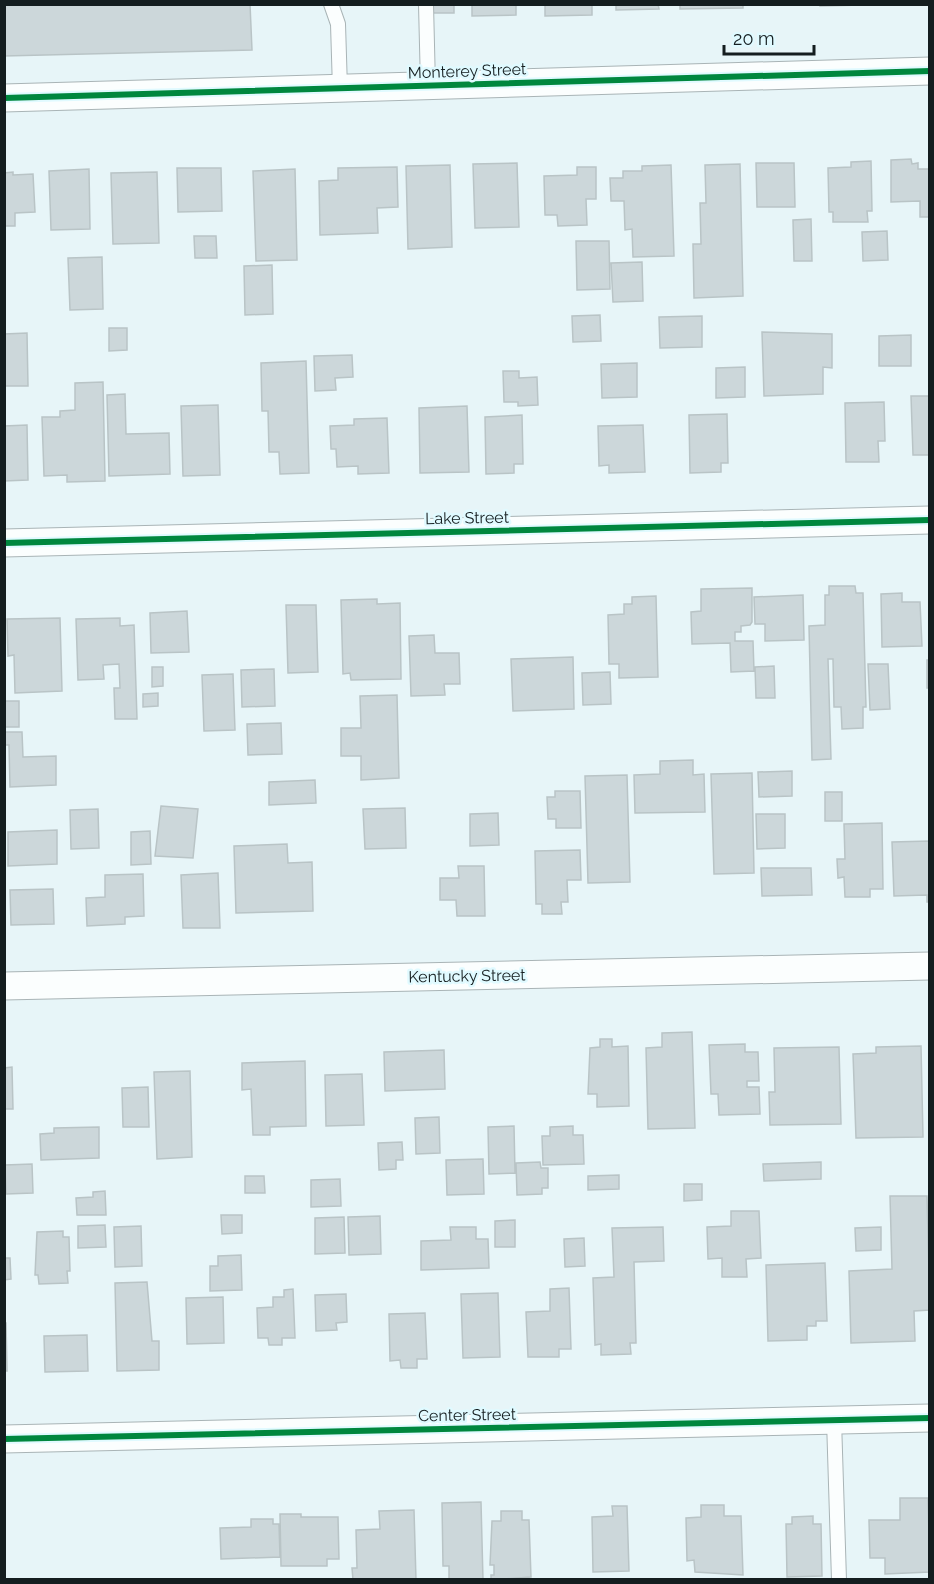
<svg xmlns="http://www.w3.org/2000/svg" width="934" height="1584" font-family="Raleway,sans-serif">
<rect width="100%" height="100%" fill="#e7f5f8"/>
<path fill="#ccd7da" stroke="#b9c4c6" stroke-width="1.5" d="M4 4H250L252 50 4 56Z
M425 4H454V13H425Z
M472 4H528V5H516V15L472 16Z
M545 4H592V15L545 16Z
M616 4H658L659 9 616 10Z
M680 4H743V8L680 9Z
M820 4H862V5L820 6Z
M911 159 912 164 918 163V169H930V217H920V201L891 202V160Z
M871 161 872 211H867L868 222H833V212H829L828 168 851 167V162Z
M517 163 519 227 475 228 473 164Z
M756 163H794L795 207H757Z
M740 164 743 296 694 298 693 244H701L700 203H706L705 165Z
M450 165 452 247 408 249 406 166Z
M671 165 674 256 633 257 632 229 625 230 624 201H611L610 178H623V171H642V166Z
M397 167 398 207 377 208 378 233 320 235 319 181 338 180V168Z
M577 167H596V199H586L587 225 558 226 557 215H545L544 176 577 175Z
M177 168H221L222 211 178 212Z
M89 169 90 229 51 230 49 171Z
M295 169 297 260 256 261 253 171Z
M13 172V175L33 174 35 212 15 213V226H4V173Z
M157 172 159 243 113 244 111 173Z
M811 219 812 261H794L793 220Z
M887 231 888 260 863 261 862 232Z
M194 236H216L217 258H195Z
M576 241H609L610 289 577 290Z
M102 257 103 309 70 310 68 258Z
M642 262 643 301 613 302 611 263Z
M272 265 273 314 245 315 244 266Z
M600 315 601 341 573 342 572 316Z
M702 316V347L660 348 659 317Z
M109 328H127V350L109 351Z
M762 332 832 334V368L823 367V394L764 396Z
M27 333 28 386H4V334Z
M911 335V366H879V336Z
M352 355 353 377 335 378 336 390 315 391 314 356Z
M306 361 309 473 280 474 279 452H269L268 411H262L261 363Z
M637 363V397L602 398 601 364Z
M745 367V397L716 398V368Z
M503 371H519V378L537 377 538 405 518 406V402H504Z
M103 382 105 481 67 482V475L44 476 42 417H60V411L75 410V383Z
M125 394 126 434 169 433 170 474 109 476 107 395Z
M911 396H930V455H913Z
M884 402 885 441H878L879 462H846L845 403Z
M218 405 220 475 183 476 181 406Z
M467 406 469 472 420 473 419 408Z
M727 414 728 463H721V472L690 473 689 415Z
M522 415 523 464H514V473L486 474 485 417Z
M387 418 389 473 358 474V466L337 467 336 449H331L330 426 354 425V419Z
M27 425 28 480 4 481V426Z
M643 425 645 472 609 473V465L599 466 598 426Z
M829 586H855L856 593H863L866 707H863V728L842 729 841 707H834L833 659H828L831 759 812 760 809 626 825 625V595H829Z
M752 588V622L750 625 741 626V632H735V641H753L754 671 731 672 730 643 692 644 691 612 701 611V589Z
M902 593V602H920L922 646 882 647 881 594Z
M803 595 804 640 765 641V624H755L754 597Z
M656 596 658 677 619 678V664H609L608 615 624 614V604H632V597Z
M377 599V604L400 603 401 679 351 680 350 673 343 674 341 600Z
M286 605H316L318 672 288 673Z
M187 611 189 652 151 653 150 613Z
M60 618 62 691 15 693 14 655 8 656 7 619Z
M120 618V626L134 625 137 719H115L114 688H120L119 664 103 665 104 679 78 680 76 619Z
M434 635 435 653H459L460 684H444L445 695 411 696 409 636Z
M573 657 574 709 513 711 511 659Z
M927 660H930V688H927Z
M868 664H888L890 709 870 710Z
M774 666 775 698H756L755 667Z
M152 667H163V686L152 687Z
M274 669 275 706 242 707 241 670Z
M610 672 611 704 583 705 582 673Z
M233 674 235 730 204 731 202 675Z
M158 693V706L143 707V694Z
M397 695 399 778 361 780V756H341V728H361L360 696Z
M4 701H19V727H4Z
M281 723 282 754 248 755 247 724Z
M4 732H22L23 757 56 756V785L10 787 9 745H4Z
M693 760V775L704 774 705 812 635 813 634 775 660 774V761Z
M792 771V796L759 797 758 772Z
M752 773 754 873 714 874 711 774Z
M627 775 630 882 588 883 585 776Z
M315 780 316 803 269 805V782Z
M555 791H580L581 828H556V819H548L547 797H555Z
M825 792H842V821H825Z
M161 806 198 809 193 858 155 856Z
M405 808 406 848 365 849 363 809Z
M98 809 99 848 71 849 70 810Z
M498 813 499 845 470 846V814Z
M756 814H785V848L757 849Z
M882 823 883 889H870V897H845L844 877 838 878 837 859H845L844 824Z
M57 830V864L8 866V832Z
M150 831 151 864 131 865V832Z
M930 841V902H927V895L894 896 892 842Z
M287 844 288 863 312 862 313 911 236 913 234 846Z
M580 850 581 880H567L568 902H561L562 914H542V904H536L535 851Z
M458 866H484L485 916H457L456 900H440V878H459Z
M761 868H811L812 895 762 896Z
M218 873 220 928H183L181 875Z
M143 874 144 916 125 917V924L87 926 86 898 105 897V875Z
M53 889 54 924 11 925 10 890Z
M692 1032 695 1128 648 1129 646 1048 662 1047V1033Z
M600 1039H612V1047L628 1046 629 1106 597 1107V1094H588L590 1048 600 1047Z
M745 1044V1052H758L759 1081H747V1087H759L760 1114 719 1115 718 1094H711L709 1045Z
M921 1046 923 1137 856 1138 853 1054 876 1053V1047Z
M839 1047 841 1124 770 1125 769 1092H775L774 1048Z
M444 1050 445 1089 385 1091 384 1052Z
M305 1061 306 1126 270 1127V1135H253L251 1089 242 1090V1063Z
M12 1067 13 1109H4V1068Z
M190 1071 192 1157 157 1159 154 1072Z
M362 1074 364 1125 326 1126 325 1075Z
M148 1087 149 1127H123L122 1088Z
M439 1117 440 1153 416 1154 415 1118Z
M514 1126 515 1173 489 1174 488 1127Z
M573 1126V1135H583L584 1164 543 1165 542 1136H550V1127Z
M99 1127V1158L41 1160 40 1134 54 1133V1128Z
M402 1142 403 1160H396V1169L379 1170 378 1143Z
M483 1159 484 1194 447 1195 446 1160Z
M540 1162 541 1168H548V1188H542V1194L517 1195 516 1163Z
M821 1162V1179L764 1181 763 1164Z
M32 1164 33 1193 6 1194 5 1165Z
M619 1175V1189L588 1190V1176Z
M245 1176H264L265 1193H245Z
M340 1179 341 1206 311 1207V1180Z
M684 1184H702V1200L684 1201Z
M105 1191 106 1215H77L76 1198 93 1197V1192Z
M890 1196H927L930 1310 914 1311 915 1341 851 1343 849 1271 892 1269Z
M731 1211H759L761 1258 746 1259 747 1277H722V1258L708 1259 707 1227 731 1226Z
M221 1215H242V1233L222 1234Z
M380 1216 381 1254 349 1255 348 1217Z
M344 1217 345 1253 315 1254V1218Z
M515 1220V1247H495V1221Z
M105 1225 106 1247 78 1248V1226Z
M141 1226 142 1266 115 1267 114 1227Z
M450 1227H476V1239H488L489 1268 421 1270V1241L451 1240Z
M663 1227 664 1261 634 1262 636 1343H630L631 1354 601 1355V1344L595 1345 593 1278 614 1277 612 1228Z
M881 1227V1250L856 1251 855 1228Z
M63 1231V1237H69L70 1271H67L68 1283 39 1284 38 1275H35L37 1232Z
M584 1238 585 1266 565 1267 564 1239Z
M241 1255 242 1290 210 1291V1266H218V1256Z
M4 1258H10L11 1279 4 1280Z
M825 1263 827 1321H816V1326H807V1340L768 1341 766 1265Z
M147 1282 152 1341H159V1370L117 1371 115 1283Z
M569 1288 571 1349H559V1357H528L526 1312 550 1311V1289Z
M293 1289 295 1338H282V1345H269L268 1338H258L257 1308 273 1307V1297H284V1290Z
M498 1293 500 1357 463 1358 461 1294Z
M346 1294 347 1322 336 1323 337 1330 316 1331 315 1295Z
M223 1297 224 1343 187 1344 186 1298Z
M425 1313 427 1359H417V1368H401L400 1360 390 1361 389 1314Z
M4 1323H6L7 1371H4Z
M87 1335 88 1371 45 1372 44 1336Z
M900 1498H928L930 1572 885 1574V1558H870L869 1520H900Z
M481 1502 483 1580H449V1566H443L442 1503Z
M701 1505H724V1516H741L743 1575 695 1572 694 1560 687 1561 686 1518 701 1517Z
M612 1506H627L629 1571 593 1572 592 1517 613 1516Z
M414 1510 416 1580H353L352 1568H357L356 1530 380 1529 379 1511Z
M501 1511H522V1520H529L531 1577 491 1580V1575H494V1565H490L492 1521H501Z
M280 1514H301V1517H338L339 1559H327V1566H281Z
M813 1516V1524H821L822 1576 787 1577 786 1524H792V1517Z
M251 1519H273V1524H279L280 1557 221 1559 220 1528 251 1527Z"/>
<g fill="none" stroke-linecap="round" stroke-linejoin="round">
<g stroke="#a9b4b6" stroke-width="16">
<path id="service" d="M331 4 338 24 340 89
M426 4 428 86
M834 1420 839 1580"/>
</g>
<g stroke="#a9b4b6" stroke-width="29">
<path id="minor" d="M4 98 930 71
M4 543 930 520
M4 986 930 966
M4 1439 930 1418"/>
</g>
<use href="#service" stroke="#fbfefe" stroke-width="14"/>
<use href="#minor" stroke="#fbfefe" stroke-width="27"/>
<g stroke="#e0faff" stroke-width="10">
<path id="cycleway" d="M4 98 930 71
M4 543 930 520
M4 1439 930 1418"/>
</g>
<use href="#cycleway" stroke="#00873e" stroke-width="6"/>
</g>
<g text-anchor="middle" dominant-baseline="central" stroke-width="5" stroke-linejoin="round" paint-order="stroke">
<g font-size="16" fill="#141d1f" stroke="#e0faff">
<text transform="translate(467 71) rotate(-2)">Monterey Street</text>
<text transform="translate(467 518) rotate(-1)">Lake Street</text>
<text transform="translate(467 976) rotate(-1)">Kentucky Street</text>
<text transform="translate(467 1415) rotate(-1)">Center Street</text>
</g>
</g>
<rect width="934" height="1584" fill="none" stroke="#141d1f" stroke-width="12"/>
<path d="M724 45v9h90v-9" fill="none" stroke="#141d1f" stroke-width="3"/>
<text x="733" y="45" font-size="18" fill="#141d1f" stroke="#e0faff" stroke-width="4.5" paint-order="stroke">20 m</text>
</svg>
